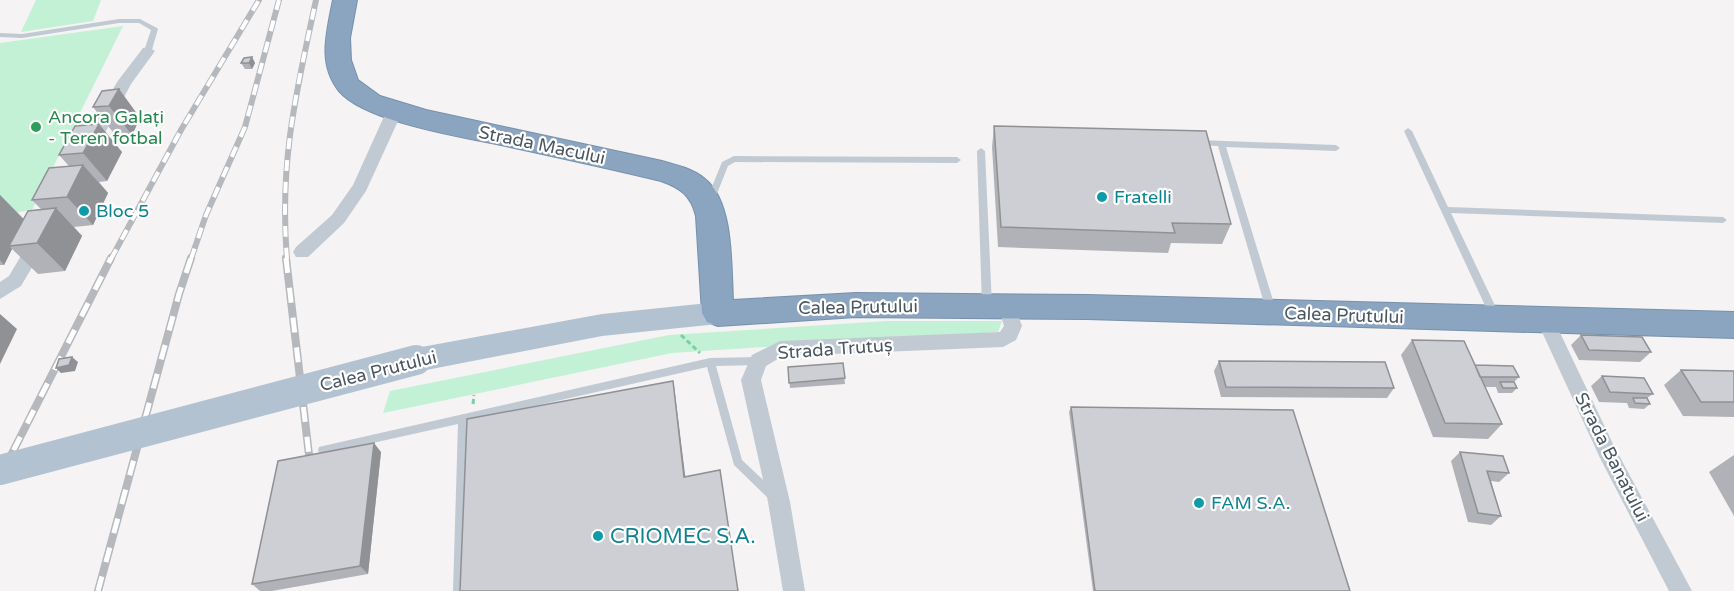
<svg xmlns="http://www.w3.org/2000/svg" width="1734" height="591" font-family="'Varela Round',sans-serif">
<rect width="100%" height="100%" fill="#f5f3f3"/>
<path fill="#c3f1d5" d="M36 0H101L93 21 21 32Z
M123 26 32 210 0 215V43Z
M887 321H1002L998 332 672 353 383 413 390 391 669 335Z"/>
<g fill="none" stroke-linecap="round" stroke-linejoin="round">
<g stroke="#7690ad" stroke-width="2">
<path id="highway" d="M333 0H357L350 38 351 60 358 80 380 96 426 110 662 161C677 165 693 169 705 179 734 202 731 266 733 300L856 293 1087 295 1734 312V338L1087 319 856 317 718 326 707 322 702 313 696 216C691 196 681 188 661 181 611 169 561 158 510 147 469 138 366 123 339 91 317 64 327 31 333 0Z"/>
</g>
<path stroke="#7ad0a6" stroke-width="3" stroke-dasharray="5 3" stroke-linecap="butt" d="M681 335 700 353
M473 404 474 395"/>
<path fill="#c1cad2" fill-rule="evenodd" d="M119 19H140L157 28 158 29 151 53H148L144 51 151 30 139 23H119L22 38 0 37V33L22 34Z
M1408 128 1412 131 1448 207 1723 217 1727 220 1723 223 1451 213 1499 314 1497 317H1491L1489 314 1404 131Z
M1198 140 1336 145 1340 148 1336 151 1226 147 1276 310 1274 313H1268L1266 310 1218 146 1195 145 1194 143Z
M981 148 985 151 992 306 990 309H984L982 306 977 151Z
M734 156 957 157 961 160 957 163 735 162 728 166 714 201H708L707 199 722 162Z
M759 357 762 358 764 361 762 364 759 365 716 366 742 460 778 494 779 497 778 500 774 502 770 500 734 465 707 367 468 421 465 591H453L458 424 323 454 319 453 318 450 319 447 323 446 710 358Z"/>
<path fill="#c1cad2" fill-rule="evenodd" d="M148 47 155 51 131 84 96 150H84L82 146 117 82 143 48Z
M395 105 403 110 366 191 344 223 308 257H296L293 252 296 247 332 215 353 185 387 110Z
M38 236 44 237 47 242 21 286 0 299V282L9 276 32 237Z
M1007 299 1013 301 1022 326 1016 340 1003 347 783 356 766 366 761 380 790 502 805 591H783L768 502 741 380 752 355 780 341 1000 332 1004 326 998 306 1001 301Z
M1546 314 1552 316 1614 446 1692 591H1669L1600 458 1537 321 1540 316Z"/>
<path fill="#b3c2d1" fill-rule="evenodd" d="M718 302 728 305 732 313 728 321 718 324 602 336 416 372 406 368 402 360 406 352 416 348 602 314Z"/>
<use href="#highway" fill="#8ba5c1" fill-rule="evenodd"/>
<g stroke="#b5b8bd" stroke-width="6">
<path id="rail-far1" d="M111 259 181 130 259 0
M191 259 206 215 245 127 279 0
M287 259C279 162 296 93 316 0"/>
</g>
<g stroke="#b5b8bd" stroke-width="8">
<path id="rail" d="M286 258 311 472
M0 477 111 258
M98 591 179 294 191 258"/>
</g>
<use href="#rail-far1" stroke="#fff" stroke-width="4" stroke-dasharray="11" stroke-linecap="butt"/>
<use href="#rail" stroke="#fff" stroke-width="5" stroke-dasharray="15" stroke-linecap="butt"/>
<path stroke="#b3c2d1" stroke-width="30" d="M0 470 416 360"/>
</g>
<path fill="#b0b2b7" d="M252 57 255 63 252 69H245L241 63Z
M119 89 140 118 132 135 116 136 93 107Z
M75 126 122 152 107 181 99 182 108 193 93 225 74 227 82 236 65 271 38 274 12 249 4 265H0V195L24 219 42 210 32 200 69 166 59 155Z
M994 126 1231 224 1222 244 1171 243 1168 253 998 247 992 147Z
M1581 335 1651 352 1640 362 1579 360 1571 345Z
M1412 340 1475 365 1519 377 1514 382 1517 388 1512 393H1498L1496 387H1485L1502 424 1488 439 1433 437 1401 355Z
M1219 361 1394 388 1387 398 1221 397 1214 371Z
M843 363 845 384 790 388 788 367Z
M1681 370 1734 371V417L1683 416 1664 385Z
M1602 376 1653 394 1647 398 1650 404 1644 409 1629 408 1627 403 1599 402 1591 386Z
M1071 407 1350 591H1093L1069 412Z
M381 452 368 574 272 591H260L252 584Z
M1460 452 1509 473 1499 482 1491 481 1501 516 1491 525 1468 522 1451 461Z
M1734 455V516L1709 472Z"/>
<path fill="#909195" d="M252 57 255 63 252 69 249 63Z
M119 89 140 118 132 135 109 106Z
M99 124 122 152 107 181 83 153Z
M83 165 108 193 93 225 67 197Z
M0 195 26 222 9 246 12 249 4 265 0 260Z
M56 208 82 236 65 271 37 243Z
M0 314 17 329 0 364Z
M72 357 78 362 75 371 61 373 56 368Z
M673 381 674 386 686 482 684 477Z
M374 443 381 452 368 574 360 566Z"/>
<path fill="#cdcfd5" stroke="#909195" stroke-width="1.5" d="M252 57 249 63H241L244 58Z
M119 89 109 106 93 107 102 91Z
M99 124 83 153 59 155 75 126Z
M994 126 1206 131 1231 224 1172 223 1175 233 1001 227Z
M83 165 67 197 32 200 49 168Z
M56 208 37 243 9 246 28 211Z
M1581 335 1642 337 1651 352 1589 350Z
M1412 340 1464 341 1502 424 1445 423Z
M72 357 69 365 56 368 59 359Z
M1219 361 1385 362 1394 388 1226 387Z
M843 363 845 378 789 383 788 367Z
M1475 365 1513 366 1519 377H1480Z
M1681 370 1734 371V402H1701Z
M1602 376 1644 378 1653 394 1610 392Z
M673 381 684 477 720 470 738 591H460L467 419Z
M1500 382H1514L1517 388H1503Z
M1633 398H1647L1650 404 1635 403Z
M1071 407 1293 410 1350 591H1095Z
M374 443 360 566 252 584 278 461Z
M1460 452 1503 456 1509 473 1487 471 1501 516 1478 513Z"/>
<circle fill="#2e9e5b" stroke="#fff" stroke-width="2" cx="36" cy="127" r="6"/>
<g fill="#0f9aa8" stroke="#fff" stroke-width="2">
<circle cx="1102" cy="197" r="6"/>
<circle cx="84" cy="211" r="6"/>
<circle cx="1199" cy="503" r="6"/>
<circle cx="598" cy="536" r="6"/>
</g>
<g text-anchor="middle" dominant-baseline="central" stroke-width="4.5" stroke-linejoin="round" paint-order="stroke">
<g font-size="18" fill="#27864d" stroke="#fff" text-anchor="start">
<text x="48" y="117">Ancora Galați<tspan x="48" dy="21">- Teren fotbal</tspan></text>
</g>
<g font-size="18" fill="#4a5661" stroke="#fff">
<text transform="translate(542 145) rotate(12)">Strada Macului</text>
<text transform="translate(858 307) rotate(-1)">Calea Prutului</text>
<text transform="translate(1344 315) rotate(2)">Calea Prutului</text>
<text transform="translate(835 349) rotate(-4)">Strada Trutuș</text>
<text transform="translate(378 371) rotate(-14)">Calea Prutului</text>
<text transform="translate(1612 457) rotate(63)">Strada Banatului</text>
</g>
<g font-size="18" fill="#0d838f" stroke="#fff" text-anchor="start">
<text x="1114" y="197">Fratelli</text>
<text x="96" y="211">Bloc 5</text>
<text x="1211" y="503">FAM S.A.</text>
</g>
<g font-size="21" fill="#0d838f" stroke="#fff" text-anchor="start">
<text x="610" y="536">CRIOMEC S.A.</text>
</g>
</g>
</svg>
